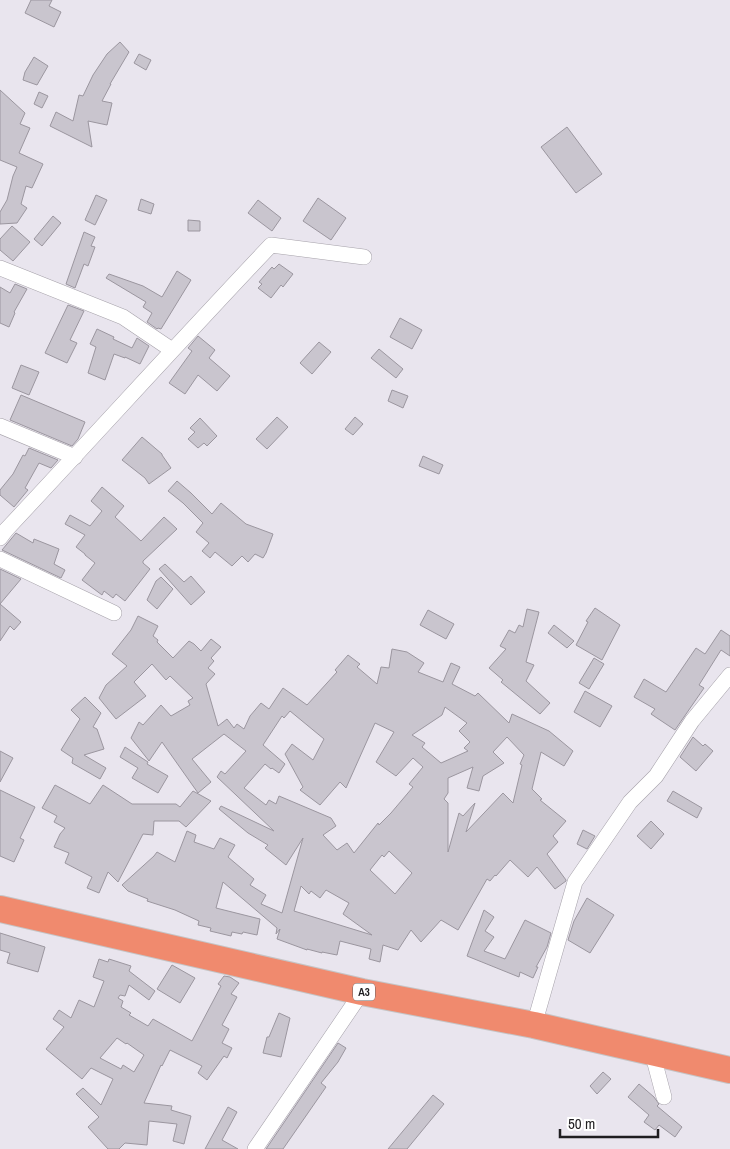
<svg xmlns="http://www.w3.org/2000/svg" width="730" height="1149" font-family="'Archivo Narrow',sans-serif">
<rect width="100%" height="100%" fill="#e9e5ee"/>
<path fill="#c9c5ce" stroke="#9b969f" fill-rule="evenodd" d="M31 0H52L49 6 61 12 54 27 25 13Z
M120 42 129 52 110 84H111L102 101 112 103 107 125 88 121 92 147 50 126 56 112 73 121 79 95 83 96 93 75 107 54Z
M139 54 151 60 146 70 134 63Z
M34 57 48 66 37 85 23 80 25 72Z
M0 90 25 113 20 124 30 128 19 153 43 164 32 188 26 186 21 204 27 208 17 223 0 224V212L7 200 13 176 17 167 0 160Z
M39 92 48 96 42 108 34 104Z
M567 127 602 174 576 193 541 147Z
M96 195 107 200 95 225 85 220Z
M318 198 346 218 331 240 303 221Z
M141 199 154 204 151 214 138 210Z
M258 200 281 218 272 231 248 213Z
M53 216 61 223 42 246 34 239Z
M188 220 200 221V231H188Z
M12 226 30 242 13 261 0 250V239Z
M84 232 95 237 91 246 95 247 88 266 84 264 75 288 66 284Z
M279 264 293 274 283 287 281 285 271 298 258 288 262 284 259 282 272 267 274 269Z
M177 271 191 280 161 329 158 328 157 329 147 322 152 313 143 307 146 302 106 278 109 274 143 286 162 297Z
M15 284 27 289 14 312 15 313 9 327 0 323V287L10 293Z
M68 305 84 311 70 340 77 343 67 363 45 353Z
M400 318 422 330 412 349 390 337Z
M97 329 114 337 113 339 132 348 137 338 149 346 140 364 125 357V358L114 354 105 380 88 373 96 347 90 344Z
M198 336 215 350 209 358 230 376 217 391 198 375 185 394 169 383 192 351 188 348Z
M319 342 331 352 312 374 300 363Z
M379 349 403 369 396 378 371 358Z
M21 365 39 372 29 395 12 388Z
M392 390 408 396 403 408 388 401Z
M21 395 85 422 78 439 72 446 10 420Z
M277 417 288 427 267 449 256 439Z
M355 417 363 424 353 435 345 429Z
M200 418 217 436 207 446 204 443 198 448 188 439 195 432 190 428Z
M142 437 162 454V455L171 468 149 484 145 478 122 460Z
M29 448 58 460 51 468 39 463 25 488 28 490 14 507 0 495V490L13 474 23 455 25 456Z
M423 456 443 465 439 474 419 466Z
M177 481 191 493 212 514 221 503 246 524 273 534 266 553 263 558 255 554 248 562 242 556 232 566 215 552 210 558 202 551 209 543 196 532 203 523 183 503 168 491Z
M102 487 124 506 115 517 141 541 164 517 177 529 143 561V563L150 569 125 601 116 594 113 598 104 591 102 595 82 580 95 563 85 555V554L76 547 85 535 65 524 70 515 90 526 102 511 91 501Z
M16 533 33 543 34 539 59 549 54 564 65 570 61 578 2 550Z
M165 564 184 582 191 576 205 592 191 605 159 569Z
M0 569 21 579 0 604Z
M161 577 173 589 157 609 147 600 156 581Z
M0 604 21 622 14 630 10 626 0 641Z
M595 608 620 625 602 660 576 645 588 622 586 621Z
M527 609 539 612 526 662 534 665 526 681 550 703 540 714 501 682 503 680 489 668 506 649 500 646 509 630 515 633 519 625 523 627Z
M428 610 454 624 446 639 420 625Z
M138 616 158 626 153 636 158 640 157 642 173 658 189 641 194 644 201 651 211 639 221 647 211 658 214 661 208 668 215 674 206 684 218 726 227 719 234 728 237 724 244 729 250 716 261 703 269 709 283 688 307 705 337 672 335 670 348 655 360 664 357 667 377 684 381 667 389 668 392 649 407 652 424 663 418 672 443 682 451 663 460 667 452 684 475 696 478 693 509 723 512 714 549 731 573 751 564 766 541 752 532 789 542 799 540 800 566 821 553 836 558 842 547 854 566 880V881L555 889 537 867 528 877 510 860 496 876 495 875 490 881 487 879 458 930 441 920 421 942 411 930 398 950 383 945 380 962 369 959 371 949 340 941 337 955 322 952V953L307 949V950L277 939 280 929 276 934 277 928 223 882 216 908 260 919 257 935 243 932 242 934 232 932 231 936 210 931 211 928 198 925 199 921 175 910 147 901 148 899 128 891 122 885 154 856 157 852 175 862 187 831 196 835 194 842 214 849 220 838 235 845 228 857 254 879 250 885 266 895 261 904 282 913 303 838 286 865 265 848 268 845 248 833 219 809 221 806 274 831 217 777 221 771 225 774 246 751 224 734 192 759 211 782 198 793 162 742 149 761 131 738 139 722 143 725 161 705 171 716 190 705 188 701 193 698 170 676 166 680 152 664 134 682 146 696 116 719 99 698 106 685 127 666 112 654 131 630ZM445 707 467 723 459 731 470 742 464 748 468 751 441 763 422 747 425 743 412 735 442 715ZM290 711 324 739 313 760 292 744 285 754 303 787 300 790 320 805 340 782 346 788 375 723 394 732 376 762 396 776 413 758 423 767 409 784 413 787 391 813 379 825 378 823 354 853 347 843 337 850 323 835 336 826 331 818 279 796 276 804 269 800 266 805 244 788 265 764 271 769 272 768 279 773 285 764 263 745 282 716 284 718ZM507 737 524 755 520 764 522 765 513 803 503 793 466 832 475 803 463 816 459 813 448 852V803L444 799 448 793V778L473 767 467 788 479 791 483 776 504 763 493 752ZM389 851 412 873 395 894 370 870 382 855 384 857ZM301 886 309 894 311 891 320 898 326 890 349 903 343 914 372 935 294 911Z
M554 625 574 641 567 648 548 633Z
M721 630 730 636V656L721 650 699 685 704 688 675 730 651 714 655 709 634 697 644 679 666 692 696 648 705 654Z
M594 658 604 664 589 689 579 683Z
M585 691 612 706 600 727 574 712Z
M85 697 101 713 93 727 97 729 104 749 84 755 106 768 100 779 72 763 73 758 61 750 80 719 71 710Z
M693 737 703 746 705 744 713 751 696 771 680 757Z
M125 747 148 762 147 764 168 776 158 793 132 778 138 768 120 757Z
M0 751 13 758 0 782Z
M55 785 90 804 103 785 132 804H176L180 807 193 791 211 801 186 827 179 821H154L153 835 143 834 118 882 108 872 99 893 87 888 92 877 65 863 69 853 54 847 60 834 65 828 54 822 57 816 42 808Z
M0 790 35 807 20 838 24 840 14 862 0 856Z
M673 791 702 808 697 818 667 801Z
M651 821 664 834 651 849 637 836Z
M583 830 595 836 587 849 577 844Z
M587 898 614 915 590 953 568 940 574 921Z
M484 910 494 917 485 931 494 937 484 951 505 959 525 920 551 933 547 947 536 967H538L533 978 520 972 519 977 467 956Z
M0 933 45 947 38 972 7 963 10 953 0 950Z
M99 959 108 962 109 959 131 966 129 971 155 991 149 1000 129 985 125 996 120 995 118 998 123 1001 121 1007 131 1013 129 1015 148 1026 153 1019 192 1041 221 986 218 984 224 976 230 977 239 983 231 994 237 997 222 1025 229 1029 222 1043 232 1048 227 1058 224 1056 207 1080 198 1073 202 1066 170 1050 162 1066 161 1065 144 1103 172 1106 171 1110 191 1116 184 1144 173 1141 177 1124 149 1121 147 1145 125 1143 119 1149H108L88 1127 99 1117 76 1094 83 1088 101 1105 113 1079 91 1068 82 1079 46 1049 64 1027 53 1019 59 1010 71 1018 79 1000 94 1007 104 981 93 977ZM117 1038 126 1044 127 1043 144 1055 134 1072 123 1065 121 1069 100 1058Z
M172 965 195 978 180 1003 157 989Z
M279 1013 290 1018 281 1057 263 1053 267 1037H269Z
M338 1043 346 1048 338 1062 321 1083 326 1087 283 1149H266Z
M603 1072 611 1079 597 1094 590 1086Z
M639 1084 654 1097 659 1104 657 1106 682 1127 675 1137 659 1125 655 1130 644 1122 649 1115 628 1097Z
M433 1095 444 1104 407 1149H388Z
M228 1107 237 1112 222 1140 238 1149H205Z"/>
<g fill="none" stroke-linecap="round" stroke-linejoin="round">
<g stroke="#a6a2aa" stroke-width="16">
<path id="minor" d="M0 268 123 317 172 350
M0 426 75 457
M0 538 6 530C95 435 182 339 271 245L364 257
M0 559 114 613
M534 1025 575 882 630 802 656 776 692 721 730 675
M652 1052 664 1097
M255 1149 362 992"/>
</g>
<g stroke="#c5c4c5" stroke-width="28">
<path id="trunk" d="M0 909 362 992 534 1025 730 1070"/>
</g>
<use href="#minor" stroke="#fff" stroke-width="15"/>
<use href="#trunk" stroke="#f08a6e" stroke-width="26"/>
</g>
<g text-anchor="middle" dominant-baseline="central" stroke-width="4" stroke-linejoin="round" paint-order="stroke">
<rect fill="#fff" stroke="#626163" stroke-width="1" x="353" y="983.5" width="22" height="17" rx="4"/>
<g font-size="11" font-weight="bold" fill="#1f1d20">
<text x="364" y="992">A3</text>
</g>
</g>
<path d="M560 1129v8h98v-8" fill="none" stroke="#1f1d20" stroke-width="2.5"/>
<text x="568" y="1129" font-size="15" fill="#1f1d20" stroke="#ffffff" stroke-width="4" paint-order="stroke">50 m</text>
</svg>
